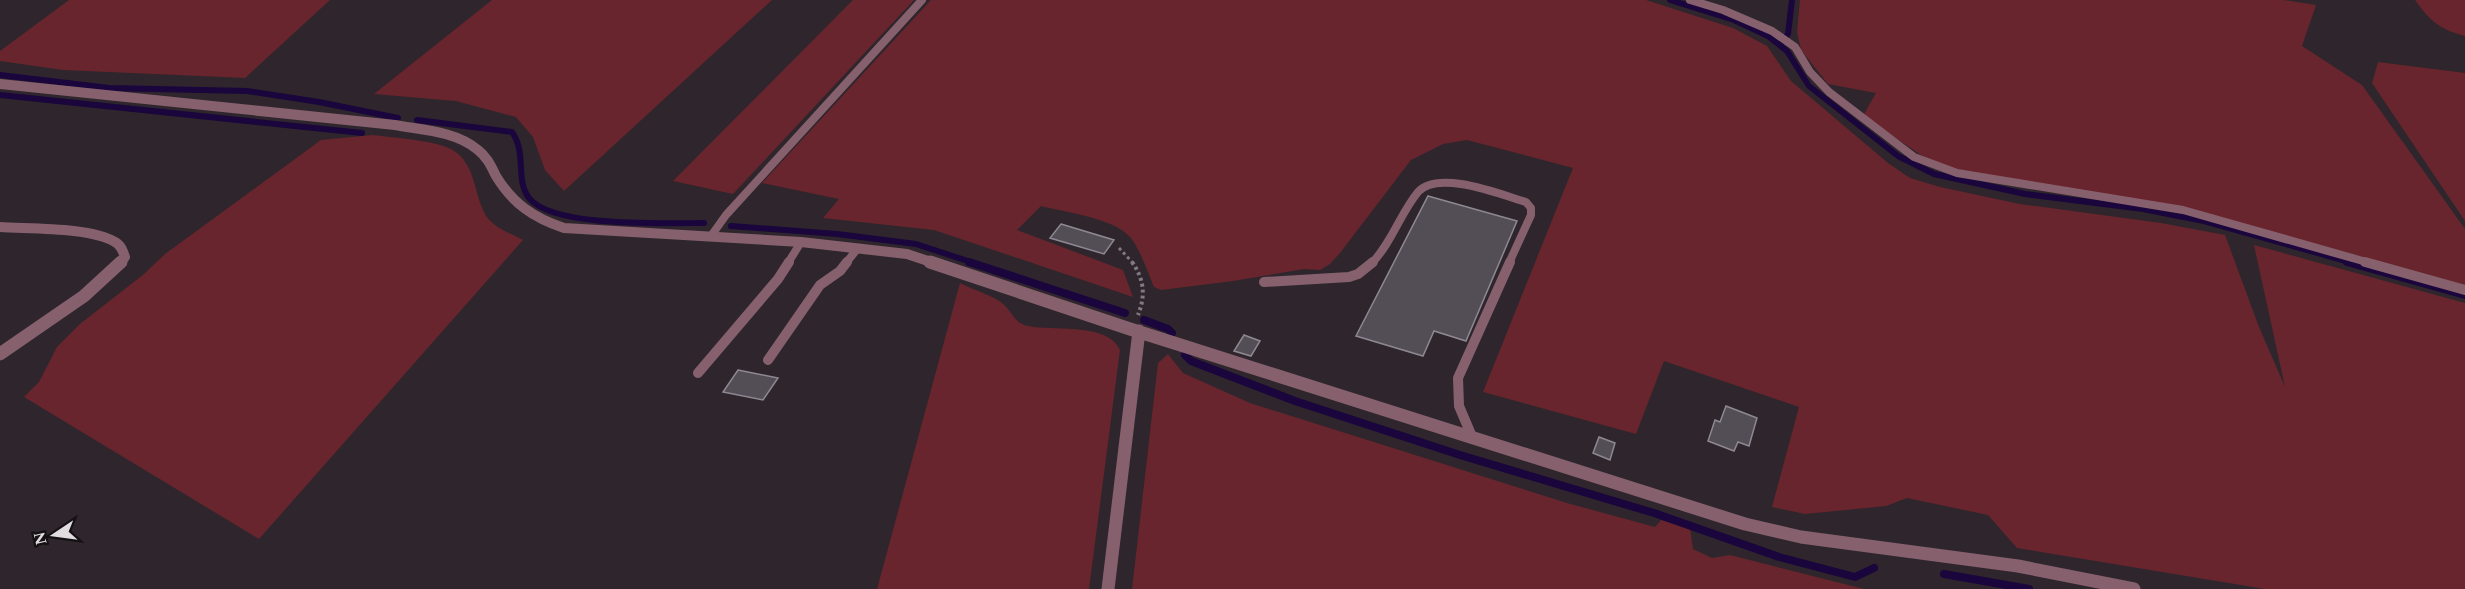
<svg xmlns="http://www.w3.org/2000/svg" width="2465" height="589" font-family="Spectral,serif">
<rect width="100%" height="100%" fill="#2e262c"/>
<path fill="#68252d" d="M69 0H330L245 78 63 70 0 61V51Z
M492 0H772L564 191 545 170 533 137 516 117 456 101 374 94Z
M853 0H914L733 194 673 181Z
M931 0H1646L1733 28 1767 46 1791 81 1888 163 1910 178 1940 187 2020 204 2161 223 2225 235 2259 327 2285 387 2254 245 2465 303V589H2265L2017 548 1988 515 1907 498 1886 506 1805 514 1772 507 1799 407 1664 361 1636 434 1483 392 1573 168 1467 140 1443 144 1411 160 1340 253 1330 264 1320 270 1304 269 1233 281 1161 290 1154 287C1148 273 1139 246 1129 236 1112 218 1065 212 1041 206L1017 230 1123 270 1133 297 934 230 823 218 839 199 762 183Z
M1800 0H2284L2316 5 2302 46 2362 85 2465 229V285L2192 210 1975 174 1944 166 1927 159 1863 116 1876 93 1828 84 1801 50 1797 32Z
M2415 0H2465V36C2439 29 2430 21 2415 0Z
M2378 62 2465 73V221L2372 83Z
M373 135C395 138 432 140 451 149 474 161 474 190 483 210 489 226 508 232 523 240L259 539 24 397 39 382 57 347 80 324 144 274 165 254 321 140Z
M960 283C971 289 994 296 1002 303 1015 314 1013 325 1034 327 1058 330 1109 324 1120 350L1089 589H877Z
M1168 354 1183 373 1250 403 1567 503 1655 527 1661 520 1690 528 1693 549 1712 558 1730 555 1864 589H1132L1158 363Z"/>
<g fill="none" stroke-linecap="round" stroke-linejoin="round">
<path stroke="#1a053c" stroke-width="6" d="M1670 0 1734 20 1768 36 1787 51 1809 86 1898 156 1934 174 2025 194 2143 209 2204 221 2353 263
M1781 43 1788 34 1792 0
M0 75 109 88 247 91 319 102 398 118
M0 95 362 133
M417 120 512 132C527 153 515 180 529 198 553 228 666 223 704 223
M731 226 837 234 916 244 974 263"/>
<path stroke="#1a053c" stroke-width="8" d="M969 262 1125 313
M2347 262 2465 295
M1144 320 1168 329 1172 333
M1185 355 1191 361 1295 401 1460 455 1654 513 1779 557 1855 577 1874 568
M1944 574 2029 589"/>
</g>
<path fill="#534e56" stroke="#8e8892" stroke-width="1.5" d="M1428 196 1517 221 1466 341 1434 331 1423 356 1356 336Z
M1061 224 1114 240 1104 254 1050 238Z
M1244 335 1260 341 1251 356 1234 351Z
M738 370 778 378 763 400 723 392Z
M1726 406 1757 418 1749 446 1738 442 1734 451 1708 441 1715 420 1720 422Z
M1599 437 1615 443 1610 460 1593 453Z"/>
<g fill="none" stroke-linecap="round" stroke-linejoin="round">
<path stroke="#817a80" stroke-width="3" stroke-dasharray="3 3" stroke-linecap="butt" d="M1119 248 1133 263"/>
<path stroke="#817a80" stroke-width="4" stroke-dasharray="3 3" stroke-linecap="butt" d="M1132 262C1144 279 1146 295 1138 315"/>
<path stroke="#87606e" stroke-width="8" d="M1690 0 1723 10 1772 31 1795 47 1810 72 1829 92 1914 157 1957 173 2183 210 2370 263
M711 236 726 215 922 0
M788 263 801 242
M846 263 858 248
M1372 263C1392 242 1400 214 1418 192 1438 169 1502 195 1526 202L1531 208V215L1509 263"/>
<path stroke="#87606e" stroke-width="10" d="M2365 262 2465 290
M1264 282 1349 277 1358 274 1373 262
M768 360 820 285 840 271 847 262
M698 373 778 279 789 262
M1473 439 1459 406 1458 378 1510 262"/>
<path stroke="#87606e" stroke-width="10" d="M0 84 395 125C422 130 456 131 478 150 487 157 491 166 496 176 513 204 534 218 564 228L801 242 907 254 934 263
M0 227C30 229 91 227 115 242 121 245 123 251 125 257L120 263"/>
<path stroke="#87606e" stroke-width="13" d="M930 262 1130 329 1745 524 1801 537 2018 566 2134 589
M0 354 84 296 121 262
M1108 589 1139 331"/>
</g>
<g transform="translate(54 535) rotate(257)" stroke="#141113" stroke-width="4.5" paint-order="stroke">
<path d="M0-4.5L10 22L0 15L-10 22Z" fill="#e1dce0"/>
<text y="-9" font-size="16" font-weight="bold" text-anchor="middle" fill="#e1dce0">N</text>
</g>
</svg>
